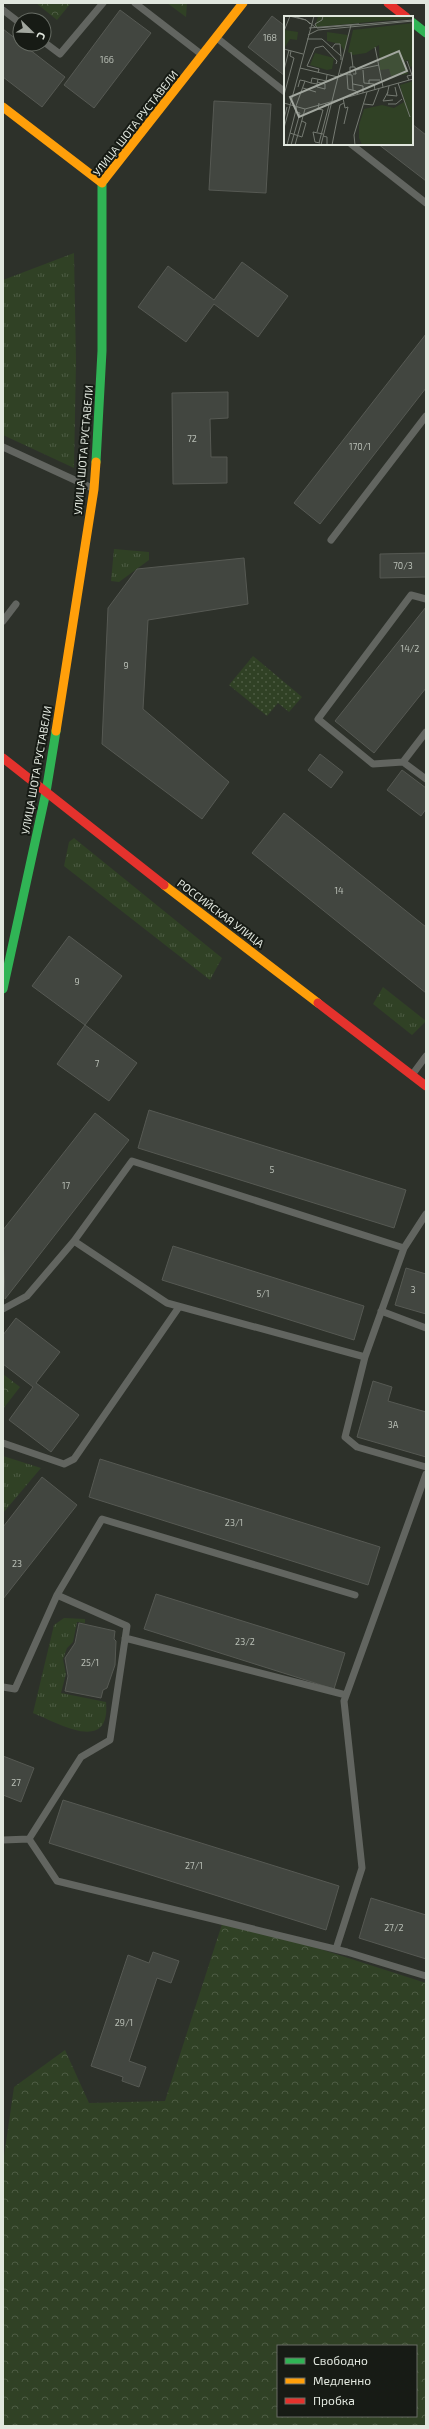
<svg xmlns="http://www.w3.org/2000/svg" width="429" height="2429" font-family="'Exo 2',sans-serif">
<defs>
<pattern id="grass-tufts" width="24" height="20" patternUnits="userSpaceOnUse"><rect width="24" height="20" fill="#304125"/><path d="M3 7l-1-3M5 7V3M7 7l1-3M15 17l-1-3M17 17v-4M19 17l1-3" fill="none" stroke="#4e5c44"/></pattern>
<pattern id="forest-crowns" width="20" height="18" patternUnits="userSpaceOnUse"><rect width="20" height="18" fill="#304125"/><path d="M2 6a3 3 0 1 1 6 0M12 15a3 3 0 1 1 6 0" fill="none" stroke="#4e5c44"/></pattern>
<pattern id="park-dots" width="8" height="8" patternUnits="userSpaceOnUse"><rect width="8" height="8" fill="#304125"/><path d="M2 2h.1M6 6h.1" fill="none" stroke="#4e5c44" stroke-width="1.8" stroke-linecap="round"/></pattern>
</defs>
<rect width="100%" height="100%" fill="#2d312a"/>
<path fill="url(#grass-tufts)" d="M74 253 76 362 74 468 3 435V280Z
M114 549 149 552V560L119 582 111 581Z
M74 838 222 958 210 980 64 866 69 842Z
M383 987 426 1021 412 1035 373 1004Z
M3 1456 41 1468 3 1513Z
M64 1618 85 1619V1623L77 1622 73 1642 67 1648 63 1659 66 1674 61 1693 106 1702C111 1755 58 1723 33 1713L54 1625Z"/>
<path fill="url(#forest-crowns)" fill-rule="evenodd" d="M36 3H71L57 20Z
M167 3H187L186 17Z
M3 1374 20 1387 3 1409Z
M224 1918 426 1983V2426H3V2163L14 2087 65 2050 89 2103 165 2101ZM278 2346H416V2416H278Z"/>
<path fill="url(#park-dots)" d="M253 656 302 697 289 712 278 703 267 716 229 685Z"/>
<path fill="#424640" stroke="#565953" d="M120 10 151 33 94 108 64 85Z
M272 16 285 26V76L248 47Z
M3 29 65 77 42 107 3 77Z
M214 101 271 104 266 193 209 190Z
M412 124 426 135V181L378 144H412Z
M242 262 288 296 258 337 214 304 186 342 138 307 168 266 214 300Z
M426 334V388L320 524 294 503Z
M228 392V418L210 419 211 457H227V483L173 484 172 393Z
M426 553V577L380 578V554Z
M244 558 248 604 148 620 143 709 229 782 202 819 102 744 108 608 137 569Z
M426 607V688L374 753 335 721Z
M320 754 343 772 331 788 308 770Z
M402 770 426 788V809L421 816 387 790Z
M284 813 426 927V993L252 853Z
M69 936 122 976 85 1025 32 986Z
M85 1025 137 1063 109 1101 57 1064Z
M149 1110 406 1190 394 1228 138 1148Z
M95 1113 129 1140 5 1299 3 1230Z
M173 1246 364 1306 354 1340 162 1280Z
M406 1268 426 1274V1314L395 1305Z
M16 1318 60 1352 36 1383 79 1415 51 1452 9 1420 33 1387 3 1364V1335Z
M373 1381 392 1387 388 1401 426 1412V1457L357 1437Z
M100 1459 380 1547 368 1585 89 1497Z
M42 1477 77 1505 3 1599V1527Z
M156 1594 345 1653 334 1689 144 1629Z
M79 1623 115 1631 114 1639 116 1641 115 1665 107 1688 103 1690 101 1698 65 1691 68 1676 65 1658 75 1643Z
M3 1756 34 1768 21 1802 3 1795Z
M63 1800 339 1886 326 1930 49 1843Z
M371 1898 426 1915V1959L359 1938Z
M153 1952 179 1961 171 1983 157 1978 129 2061 146 2067 139 2087 122 2081 123 2077 91 2066 128 1955 149 1963Z"/>
<g fill="none" stroke-linecap="round" stroke-linejoin="round">
<path stroke="#626560" stroke-width="7" d="M135 3 201 54
M3 10 20 23
M217 38 285 92
M44 42 60 54 103 3
M351 144 426 203
M3 447 92 488
M331 540 426 416
M426 599 411 595 318 719 373 764 403 762 426 732
M3 621 16 604
M403 762 426 779
M412 1075 426 1056
M74 1241 167 1303 365 1357 404 1248 426 1214
M3 1309 27 1296 74 1241 132 1161 404 1248
M381 1311 426 1328
M365 1357 345 1437 357 1447 426 1467
M3 1443 64 1464 74 1459 179 1307
M125 1638 346 1695
M3 1687 15 1689 57 1595 102 1519 355 1595
M29 1839 81 1757 110 1740 127 1626 57 1595
M3 1840 29 1839 57 1881 347 1952 426 1976
M336 1949 362 1868 344 1701 426 1474"/>
<path stroke="#30b455" stroke-width="9" d="M412 22 426 33
M96 462 102 351V183L104 180
M3 989 46 792 56 731"/>
<path stroke="#ff9f0a" stroke-width="9" d="M3 107 102 183
M104 180 243 3
M56 731 94 489 96 462
M164 885 318 1003"/>
<path stroke="#e5322d" stroke-width="9" d="M388 3 406 17
M3 758 164 885
M318 1003 426 1086"/>
</g>
<g text-anchor="middle" dominant-baseline="central" stroke-width="4" stroke-linejoin="round" paint-order="stroke">
<g font-size="9" fill="#b9bfb6">
<text x="270" y="37">168</text>
<text x="107" y="59">166</text>
<text x="192" y="438">72</text>
<text x="360" y="446">170/1</text>
<text x="403" y="565">70/3</text>
<text x="410" y="648">14/2</text>
<text x="126" y="665">9</text>
<text x="339" y="890">14</text>
<text x="77" y="981">9</text>
<text x="97" y="1063">7</text>
<text x="272" y="1169">5</text>
<text x="66" y="1185">17</text>
<text x="413" y="1289">3</text>
<text x="263" y="1293">5/1</text>
<text x="393" y="1424">3А</text>
<text x="234" y="1522">23/1</text>
<text x="17" y="1563">23</text>
<text x="245" y="1641">23/2</text>
<text x="90" y="1662">25/1</text>
<text x="16" y="1782">27</text>
<text x="194" y="1865">27/1</text>
<text x="394" y="1927">27/2</text>
<text x="124" y="2022">29/1</text>
</g>
<g font-size="11" fill="#e1e7de" stroke="#171b15">
<text transform="translate(135 123) rotate(-52)">УЛИЦА ШОТА РУСТАВЕЛИ</text>
<text transform="translate(83 450) rotate(-85)">УЛИЦА ШОТА РУСТАВЕЛИ</text>
<text transform="translate(36 770) rotate(-80)">УЛИЦА ШОТА РУСТАВЕЛИ</text>
<text transform="translate(221 913) rotate(37)">РОССИЙСКАЯ УЛИЦА</text>
</g>
</g>
<g transform="translate(284 16)">
<rect width="129" height="129" fill="#2d312a"/>
<path d="M34 0H129V2L31 11ZM129 7V50L126 51 124 44 120 45 124 58 107 60 105 53 96 54 95 29 82 37 69 39 64 36 69 14ZM1 14 14 16 13 24 6 23 1 31ZM43 16 64 19 61 36 56 28 43 25ZM31 37 50 42 48 53 43 54 26 49ZM129 65V129H78L75 122V109L80 93 98 89 110 92 120 86 116 69Z" fill="#304125"/>
<path fill="none" stroke="#757a72" stroke-width="1" d="M5 0 22 4 26 8M9 0 22 4 31 11M39 0 38 4 31 8 33 12 129 4M25 12 75 8M0 15 6 0M24 19 34 14 129 5M23 23H38L57 40V44M91 31 99 71M48 32 51 28H56L57 40M0 33 19 38M67 36 69 51M123 45 128 59 123 60 125 64M16 52 54 61M0 54 5 34M72 54 95 49M79 54 80 67 90 68 91 74M34 57 35 53 23 50 31 32 39 30 53 45 52 48M56 58 68 59 69 74M63 59 64 73 72 75 74 78M66 59V51H71L72 58H69M34 63 33 68 27 67 28 62 38 64 42 65 43 59M114 67 126 101M33 68V71L41 73V68L33 66M69 68 79 70V77M85 68V64H96M105 70 103 79 113 80 111 71M14 71 16 64 21 65M19 72 32 76M104 76 99 85 109 84M0 79 10 42 6 40 7 35M59 82 61 92 64 91 60 108M0 87 21 93 129 63M80 88 89 89 95 73M104 88H112L118 83M12 90 21 65 27 67M0 103 3 91M0 112 30 0M33 116 39 94 34 93 35 87M6 117 18 121 22 107 18 105M39 120 43 121V129M35 127 45 89 41 88M36 127 31 126 29 116 39 118M3 129 13 90M7 129 16 97 12 96M11 129 21 93M37 129 67 9M48 129 56 89 60 87M71 129 70 119 83 76"/>
<path fill="#a2a79f" fill-opacity="0.15" stroke="#a2a79f" stroke-width="2" d="M115 35 123 55 15 101 6 81Z"/>
<rect width="129" height="129" fill="none" stroke="#e1e7de" stroke-width="2"/>
</g>
<rect width="429" height="2429" fill="none" stroke="#e1e7de" stroke-width="8"/>
<rect x="277" y="2345" width="140" height="72" fill="#171b15" stroke="#686d65"/>
<rect x="285" y="2358" width="20" height="6" fill="#30b455" stroke="#686d65"/>
<text x="313" y="2365" font-size="12" fill="#e1e7de">Свободно</text>
<rect x="285" y="2378" width="20" height="6" fill="#ff9f0a" stroke="#686d65"/>
<text x="313" y="2385" font-size="12" fill="#e1e7de">Медленно</text>
<rect x="285" y="2398" width="20" height="6" fill="#e5322d" stroke="#686d65"/>
<text x="313" y="2405" font-size="12" fill="#e1e7de">Пробка</text>
<g transform="translate(32 32) rotate(113)"><circle r="19" fill="#171b15" stroke="#686d65"/>
<path d="M0-3L7 15L0 10L-7 15Z" fill="#a2a79f"/>
<text y="-6" font-size="11" font-weight="bold" text-anchor="middle" fill="#e1e7de">С</text>
</g>
</svg>
